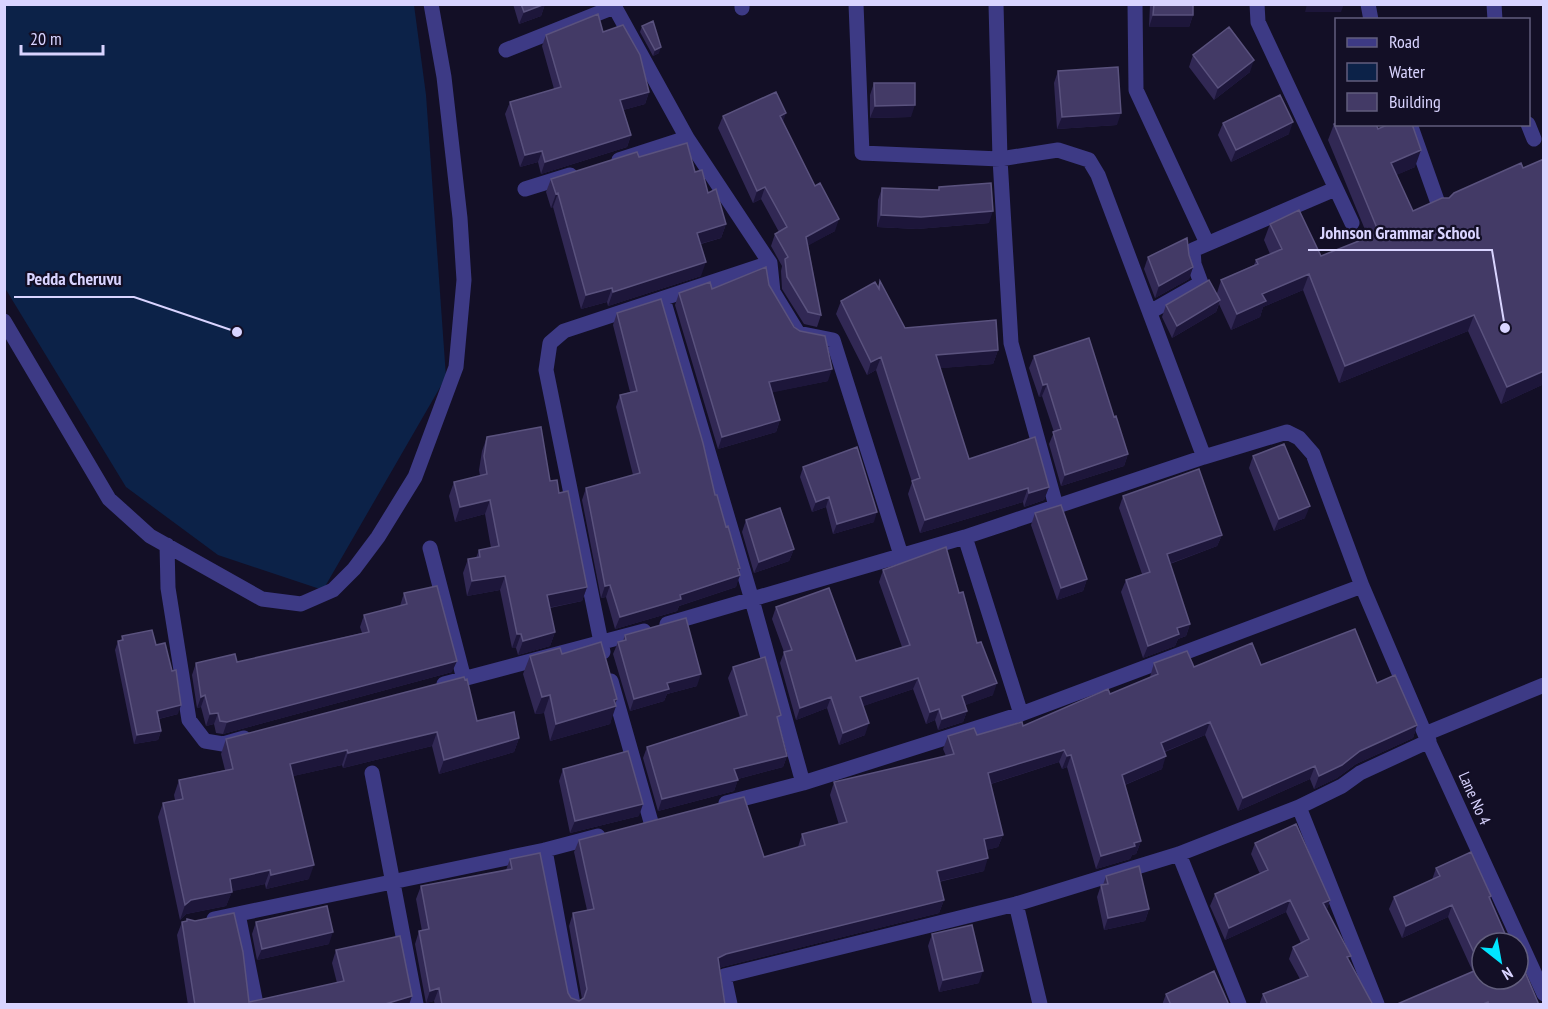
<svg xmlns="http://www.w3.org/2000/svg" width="1548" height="1009" font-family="'PT Sans Narrow',sans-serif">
<rect width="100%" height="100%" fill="#130f26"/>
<path fill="#0c2248" d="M5 5H414L426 95 446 377 323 590 218 555 126 487 5 288Z"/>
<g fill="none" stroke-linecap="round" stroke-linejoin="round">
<path stroke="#3d3a85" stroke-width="15" d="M613 4 687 138 770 263 773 292 798 333 833 340 901 555
M742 4V8
M856 4 862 153 1000 159 1058 150 1089 160 1098 175 1204 457
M996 4 1000 159 1011 343 1056 506
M1135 4 1136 90 1207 243
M1257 4 1258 22 1352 223
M1368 4 1371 20
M1494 4 1495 20
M506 50 614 7
M1410 124 1439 206
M1528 124 1534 139
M619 160 687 138
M525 189 570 175
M663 299 752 600 803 783
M1150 312 1201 283 1194 264 1193 250 1335 189
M4 321 109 499 150 536 262 599 301 604 333 590 354 569 378 537 415 477 456 367 464 280 460 218 444 77 431 4
M965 537 1021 714
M167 545 168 588 189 720 205 741 223 744 244 738
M430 548 464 679
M667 624 965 537 1204 457 1287 432 1299 438 1313 454 1362 586 1425 734 1544 994
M603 652 546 370 550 343 564 331 770 263
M611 681 651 822
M444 684 644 631
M1425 734 1544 685
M372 773 416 1004
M726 803 803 783 1021 714 1362 586
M1299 807 1377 1004
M545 850 573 1004
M1179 854 1239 1004
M1016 904 1040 1004
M238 914 256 1004
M214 919 545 850 598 836
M730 1004 724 976 1016 904 1179 854 1299 807 1342 786 1360 773 1429 741"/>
</g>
<path fill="#312854" d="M513 4H545L541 16 519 24Z
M1150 4H1193V15L1189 27H1149Z
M642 26 659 53 653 56 640 32Z
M603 32 649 92 645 104 623 110 631 135 627 147 541 174 538 162 520 167 505 114 510 102 554 89 542 46 546 35Z
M1193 55 1250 72 1214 100 1189 67Z
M1058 71 1117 125 1057 129 1054 83Z
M874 83 911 117 870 118V95Z
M723 116 783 123 835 231 808 245 821 315 817 327 804 324 782 289 781 271 782 266 771 246 775 234 779 232 761 199 753 203 718 128Z
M1223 123 1289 134 1231 162 1218 135Z
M1334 124 1378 129 1415 167 1396 175 1413 211 1449 198 1544 159V384L1501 404 1468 331 1339 383 1303 290 1263 307 1260 317 1231 330 1219 304 1216 312 1172 338 1162 317 1166 305 1217 293 1221 280 1254 265 1256 260 1270 254 1264 240 1270 224 1321 256 1368 237 1328 140Z
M639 157 695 172 726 224 721 238 701 244V276L608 306 607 302 581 309 553 207 551 208 546 192 551 179Z
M939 187 989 223 917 229 877 227 878 200 882 188 938 190Z
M1189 255 1193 267 1189 279 1155 298 1144 269 1148 257Z
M880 281 905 328 998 350 993 364 940 368 969 459 1049 487 1044 500 1024 507 1023 502 920 533 908 494 912 482 876 370 867 375 836 314 841 301 878 286Z
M769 285 828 381 772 392 780 420 776 432 718 449 675 305 679 293Z
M617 313 715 495 740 568 736 587 679 606 677 611 615 629 606 597 601 598 582 500 586 488 633 475 616 407 620 395 630 392 613 325Z
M1034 356 1114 417 1128 454 1124 466 1061 486 1049 444 1054 432 1042 396 1039 397 1029 368Z
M487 437 550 481 559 493 587 587 582 601 550 608 555 632 550 646 518 655 516 648H512L500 590 467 596 463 573 468 559 476 558 479 550 491 548 485 514 455 522 449 496 454 482 480 476 479 470 482 451Z
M1253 456 1305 518 1274 531 1249 468Z
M803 467 874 522 833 534 826 507 812 512 800 477Z
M1123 496 1222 535 1217 546 1170 564 1190 624 1186 636 1178 639 1175 646 1143 658 1121 592 1126 580 1142 574 1119 508Z
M1035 513 1087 579 1083 591 1057 600 1031 525Z
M746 520 794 549 789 561 754 573 742 532Z
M883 570 959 593 977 643 993 695 965 705 967 711 963 722 938 730 935 720 926 724 913 689 863 706 865 735 839 745 827 708 796 720 780 663 784 652 772 619 776 607 856 661 902 647 879 582Z
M404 593 452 672 223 734 216 733 214 724 206 726 201 707 197 708 192 675 196 663 237 662 362 633 360 627 364 615 400 606Z
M625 635 697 686 667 694 664 701 630 711 613 654 618 642 623 641Z
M122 636 156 645 178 714 159 719 161 731 158 740 134 744 115 650 118 641H121Z
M562 654 615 704 610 724 550 741 544 713 535 714 523 674 530 656Z
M1154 663 1194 667 1261 665 1377 683 1417 725 1413 738 1356 764 1337 778 1314 789 1310 779 1238 811 1205 735 1165 752 1162 769 1125 785 1141 841 1136 854 1132 855 1130 859 1096 869 1067 767 1062 769 1059 762 991 784 1003 835 998 847 986 850 984 871 939 882 944 900 939 913 722 967 720 968 725 1005H435L434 1001 426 1003 415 944 419 931H422L416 899 421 886 506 870 510 859 568 993 571 998 579 1001 582 999 569 926 573 913 587 910 574 852 579 840 764 857 798 847 802 834 839 825 830 795 834 782 946 756 943 749 948 736 977 735 1023 726 1110 694 1150 677Z
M733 667 778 723 787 756 783 767 738 779 734 791 658 811 643 758 647 747 740 717 728 678Z
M477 721 519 738 514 752 439 774 432 746 343 768 342 765 293 776 309 879 266 889 265 884 232 891 226 906 186 914 180 920 158 817 163 803 175 800 174 795 179 780 225 770 221 754 226 739Z
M563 769 639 816 570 833 559 781Z
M1255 843 1330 900 1327 909 1349 960 1373 1005H1259L1263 994 1300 979 1289 959 1293 947 1301 943 1286 912 1225 940 1210 906 1215 894 1260 874 1251 854Z
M1436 868 1491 896 1482 943 1539 1005H1395L1473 972 1448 917 1402 938 1389 909 1394 897 1432 880Z
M1106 876 1149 909 1145 921 1104 930 1097 897 1101 885H1103Z
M187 919 249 1002 337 983 332 963 336 950 409 1005H188L177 935 182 922 186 921Z
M256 922 329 944 257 960 252 934Z
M932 934 979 983 939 992 928 946Z
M1166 994 1229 1005H1162Z"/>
<path fill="#1d163a" d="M545 4 541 16 519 24 524 12Z
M1307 4H1344L1341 12H1305Z
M1153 15H1193L1189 27H1149Z
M661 47 659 53 653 56 655 50Z
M1254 60 1250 72 1214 100 1218 88Z
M649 92 645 104 616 112 620 100Z
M915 105 911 117 870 118 875 106Z
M786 113 782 125 780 116Z
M1121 113 1117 125 1057 129 1062 117Z
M1293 122 1289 134 1231 162 1236 150Z
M631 135 627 147 541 174 545 162Z
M1421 150 1415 167 1385 180 1391 163Z
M542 151 538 162 520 167 525 155Z
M765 187 761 199 753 203 757 191Z
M558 193 553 207 551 208 556 194Z
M993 211 989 223 917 229 877 227 881 215Z
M839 219 835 231 802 249 806 237Z
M726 224 721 238 692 246 697 233Z
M706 262 701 276 608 306 613 292Z
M1193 267 1189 279 1155 298 1159 286Z
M1309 274 1303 290 1263 307 1260 317 1231 330 1237 314 1262 294Z
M612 288 607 302 581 309 586 295Z
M1220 300 1216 312 1172 338 1177 326Z
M1474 315 1468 331 1339 383 1345 366Z
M998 350 993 364 931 369 936 355Z
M881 357 876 370 867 375 871 362Z
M832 369 828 381 765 394 769 382Z
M1544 371V384L1501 404 1507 387Z
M1047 384 1042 396 1039 397 1043 385Z
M780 420 776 432 718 449 722 437Z
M1128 454 1124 466 1061 486 1065 475Z
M1049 487 1044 500 1024 507 1029 493Z
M1028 488 1023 502 920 533 925 520Z
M829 497 826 507 812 512 816 502Z
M490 500 485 514 455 522 460 507Z
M1310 506 1305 518 1274 531 1279 519Z
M877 512 874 522 833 534 837 524Z
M1222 535 1217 546 1163 566 1167 554Z
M794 549 789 561 754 573 759 562Z
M740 568 737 576 740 575 736 587 679 606 677 611 615 629 620 617 680 595Z
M505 576 500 590 467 596 472 581Z
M1087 579 1083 591 1057 600 1061 588Z
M610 585 606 597 601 598 605 586Z
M587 587 582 601 542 609 547 595Z
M1190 624 1186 636 1178 639 1175 646 1143 658 1148 646 1177 628Z
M555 632 550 646 518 655 523 641Z
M517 634H521L516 648H512Z
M457 661 452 672 223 734 227 722Z
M701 674 697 686 667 694 664 701 630 711 634 699 667 683Z
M918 678 913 689 855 709 860 697Z
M997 683 993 695 958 708 962 696Z
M205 695 201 707 197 708 201 697Z
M550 695 544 713 535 714 542 697Z
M831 697 827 708 796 720 800 708Z
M617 699 614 707 616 706 610 724 550 741 556 724Z
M181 705 178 714 154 720 157 711Z
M939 709 935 720 926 724 930 712Z
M967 711 963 722 938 730 942 719Z
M218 713 214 724 206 726 210 714Z
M1210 722 1205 735 1156 755 1161 743Z
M869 723 865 735 839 745 843 733Z
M1417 725 1413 738 1356 764 1337 778 1314 789 1319 776 1360 751Z
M161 731 158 740 134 744 137 735Z
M437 732 432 746 343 768 348 753Z
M519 738 514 752 439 774 444 760Z
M347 750 342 765 285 778 290 764Z
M1064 750 1059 762 984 786 988 773Z
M1071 755 1067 767 1062 769 1067 756Z
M787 756 783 767 730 781 734 769Z
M1166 756 1162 769 1117 788 1122 775Z
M1315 766 1310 779 1238 811 1243 798Z
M738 780 734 791 658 811 662 799Z
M643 804 639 816 570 833 575 821Z
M1003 835 998 847 979 852 984 839Z
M1141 841 1136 854 1132 855 1130 859 1096 869 1101 856Z
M988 858 984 871 932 883 937 871Z
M314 865 309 879 266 889 271 875Z
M270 870 265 884 225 893 230 879Z
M232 892 226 906 186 914 180 920 185 905 191 900Z
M944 900 939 913 722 967 713 971 718 958 726 954Z
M1290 900 1286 912 1225 940 1229 928Z
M1330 900 1326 911 1323 903Z
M1452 905 1448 917 1402 938 1406 926Z
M1149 909 1145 921 1104 930 1108 918Z
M333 932 329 944 257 960 262 949Z
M983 971 979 983 939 992 943 980Z
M439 988 434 1001 426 1003 430 991Z
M412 996 409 1005H382Z"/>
<path fill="#433a66" stroke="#5a527e" stroke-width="1.5" d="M521 4H545L524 12Z
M1154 4H1193V15H1153Z
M598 14 603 32 623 25 640 55 649 92 620 100 631 135 545 162 542 151 525 155 510 102 561 87 546 35Z
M653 21 661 47 655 50 642 26Z
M1229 27 1254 60 1218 88 1193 55Z
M1118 67 1121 113 1062 117 1058 71Z
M874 83H915V105L875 106Z
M776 92 786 113 780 116 815 186 820 183 839 219 806 237 821 315 808 312 787 277 785 259 788 257 775 234 787 227 765 187 757 191 723 116Z
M1280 95 1293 122 1236 150 1223 123Z
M1336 123V124H1376L1378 129 1389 124H1412L1421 150 1391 163 1413 211 1442 198H1449L1454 193 1521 163 1523 168 1544 159V371L1507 387 1474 315 1345 366 1309 274 1262 294 1266 301 1237 314 1221 280 1258 264 1256 260 1282 249 1270 224 1299 210 1321 256 1379 233 1334 124Z
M687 143 695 172 702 170 708 193 716 189 726 224 697 233 706 262 613 292 612 288 586 295 558 193 556 194 551 179 637 152 639 157Z
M991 183 993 211 921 217 881 215 882 188 939 190V187Z
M1187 238 1189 255 1193 267 1159 286 1148 257Z
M766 267 769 285 794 327 800 331 825 336 832 369 769 382 780 420 722 437 679 293 710 282 712 289Z
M1209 280 1220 300 1177 326 1166 305Z
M880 281 905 328 996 320 998 350 936 355 969 459 1035 437 1049 487 1029 493 1028 488 925 520 912 481 920 478 881 357 871 362 841 301 875 282 879 289Z
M661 299 703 443 715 495H717L726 527 728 526 740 568 738 569 740 575 680 595 681 599 620 617 610 585 605 586 586 488 640 473 620 395 637 391 617 313Z
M1089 338 1114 417 1116 416 1128 454 1065 475 1053 432 1061 429 1047 384 1043 385 1034 356Z
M541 427 550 481 557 480 559 493 568 491 587 587 547 595 555 632 523 641 521 634H517L505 576 472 581 468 559 480 557 479 550 499 546 490 500 460 507 454 482 487 474 484 456 487 437Z
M1284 444 1310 506 1279 519 1253 456Z
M857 447 877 512 837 524 829 497 816 502 803 467Z
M1199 469 1222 535 1167 554 1190 624 1177 628 1179 634 1148 646 1126 580 1150 572 1123 496Z
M1061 505 1087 579 1061 588 1035 513Z
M780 508 794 549 759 562 746 520Z
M946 547 959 593 963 592 977 643 981 642 997 683 962 696 967 711 942 719 939 709 930 712 918 678 860 697 869 723 843 733 831 697 800 708 784 652 792 650 776 607 829 588 856 661 910 645 883 570Z
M437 586 457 661 227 722 220 721 218 713 210 714 205 695 201 697 196 663 235 654 237 662 369 632 364 615 407 604 404 593Z
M686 618 701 674 667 683 669 689 634 699 618 642 626 640 625 635Z
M1355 629 1377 683 1395 675 1417 725 1360 751 1342 765 1319 776 1315 766 1243 798 1210 722 1161 743 1166 756 1122 775 1141 841 1134 843 1135 846 1101 856 1071 755 1067 756 1064 750 988 773 1003 835 984 839 988 858 937 871 944 900 726 954 718 958 725 1005H442L439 988 430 991 419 931 429 929 421 886 512 869 510 859 540 853 568 993 571 998 579 1001 584 998 587 989 573 913 594 909 579 840 744 797 764 857 805 845 802 834 847 822 834 782 954 754 948 736 974 728 977 735 1022 722 1023 726 1108 689 1110 694 1158 674 1154 663 1187 651 1194 667 1252 643 1261 665Z
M152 630 156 645 165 643 172 671 176 670 181 705 157 711 161 731 137 735 118 641 123 640 122 636Z
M601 642 617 699 614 700 616 706 556 724 550 695 542 697 530 656 560 648 562 654Z
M765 657 781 715 777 717 787 756 734 769 738 780 662 799 647 747 747 715 733 667Z
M464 677 465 680 467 679 477 721 514 712 519 738 444 760 437 732 348 753 347 750 290 764 314 865 271 875 270 870 230 879 232 892 191 900 185 905 163 803 183 799 179 780 233 769 226 739Z
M628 751 643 804 575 821 563 769Z
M1296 824 1330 900 1323 903 1351 956 1347 957 1373 1005H1268L1263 994 1308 976 1293 947 1309 939 1290 900 1229 928 1215 894 1268 870 1255 843Z
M1471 852 1491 896 1489 897 1509 943H1482V979H1518V961L1520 960 1539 1005H1489L1488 1002 1481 1005H1395L1481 968 1452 905 1406 926 1394 897 1440 876 1436 868Z
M1139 866 1149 909 1108 918 1101 885 1108 884 1106 876Z
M327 906 333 932 262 949 256 922Z
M234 913 243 952 249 1002 344 981 336 950 400 936 412 996 382 1005H195L182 922 187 921V919L195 921Z
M972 925 983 971 943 980 932 934Z
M1214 971 1229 1005H1171L1166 994Z"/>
<g text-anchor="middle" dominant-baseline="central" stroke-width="4.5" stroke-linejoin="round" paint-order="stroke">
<g font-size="16" fill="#d9d4ff" stroke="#130f26">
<text transform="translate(1475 798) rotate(66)">Lane No 4</text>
</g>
</g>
<path fill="none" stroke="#d9d4ff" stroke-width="2" d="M1505 328L1492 250H1308M237 332L134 297H14"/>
<g fill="#d9d4ff" stroke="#130f26" stroke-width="2">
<circle cx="1505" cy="328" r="6"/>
<circle cx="237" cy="332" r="6"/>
</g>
<g font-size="18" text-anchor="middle" font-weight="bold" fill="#d9d4ff" stroke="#130f26" stroke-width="4.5" stroke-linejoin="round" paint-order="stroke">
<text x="1400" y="239">Johnson Grammar School</text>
<text x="74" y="285">Pedda Cheruvu</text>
</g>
<rect width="1548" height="1009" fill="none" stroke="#d9d4ff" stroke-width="12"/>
<rect x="1335" y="18" width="195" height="108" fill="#130f26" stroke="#625e7d" stroke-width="1.5"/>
<rect x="1347" y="38" width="30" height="9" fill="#3d3a85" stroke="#625e7d" stroke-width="1.5"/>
<text x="1389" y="48" font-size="18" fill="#d9d4ff">Road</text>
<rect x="1347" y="63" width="30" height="18" fill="#0c2248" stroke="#625e7d" stroke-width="1.5"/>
<text x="1389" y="78" font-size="18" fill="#d9d4ff">Water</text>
<rect x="1347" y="93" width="30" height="18" fill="#433a66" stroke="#625e7d" stroke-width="1.5"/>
<text x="1389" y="108" font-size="18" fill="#d9d4ff">Building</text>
<g transform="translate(1500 961) rotate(149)"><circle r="28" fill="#130f26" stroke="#625e7d" stroke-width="1.5"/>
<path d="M0-4.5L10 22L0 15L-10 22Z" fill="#00e5ff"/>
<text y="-9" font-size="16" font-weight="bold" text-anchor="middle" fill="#d9d4ff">N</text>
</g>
<path d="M21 45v9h82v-9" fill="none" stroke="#d9d4ff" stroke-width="3"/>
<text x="30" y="45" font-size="18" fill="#d9d4ff" stroke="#130f26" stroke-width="4.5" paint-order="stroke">20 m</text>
</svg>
